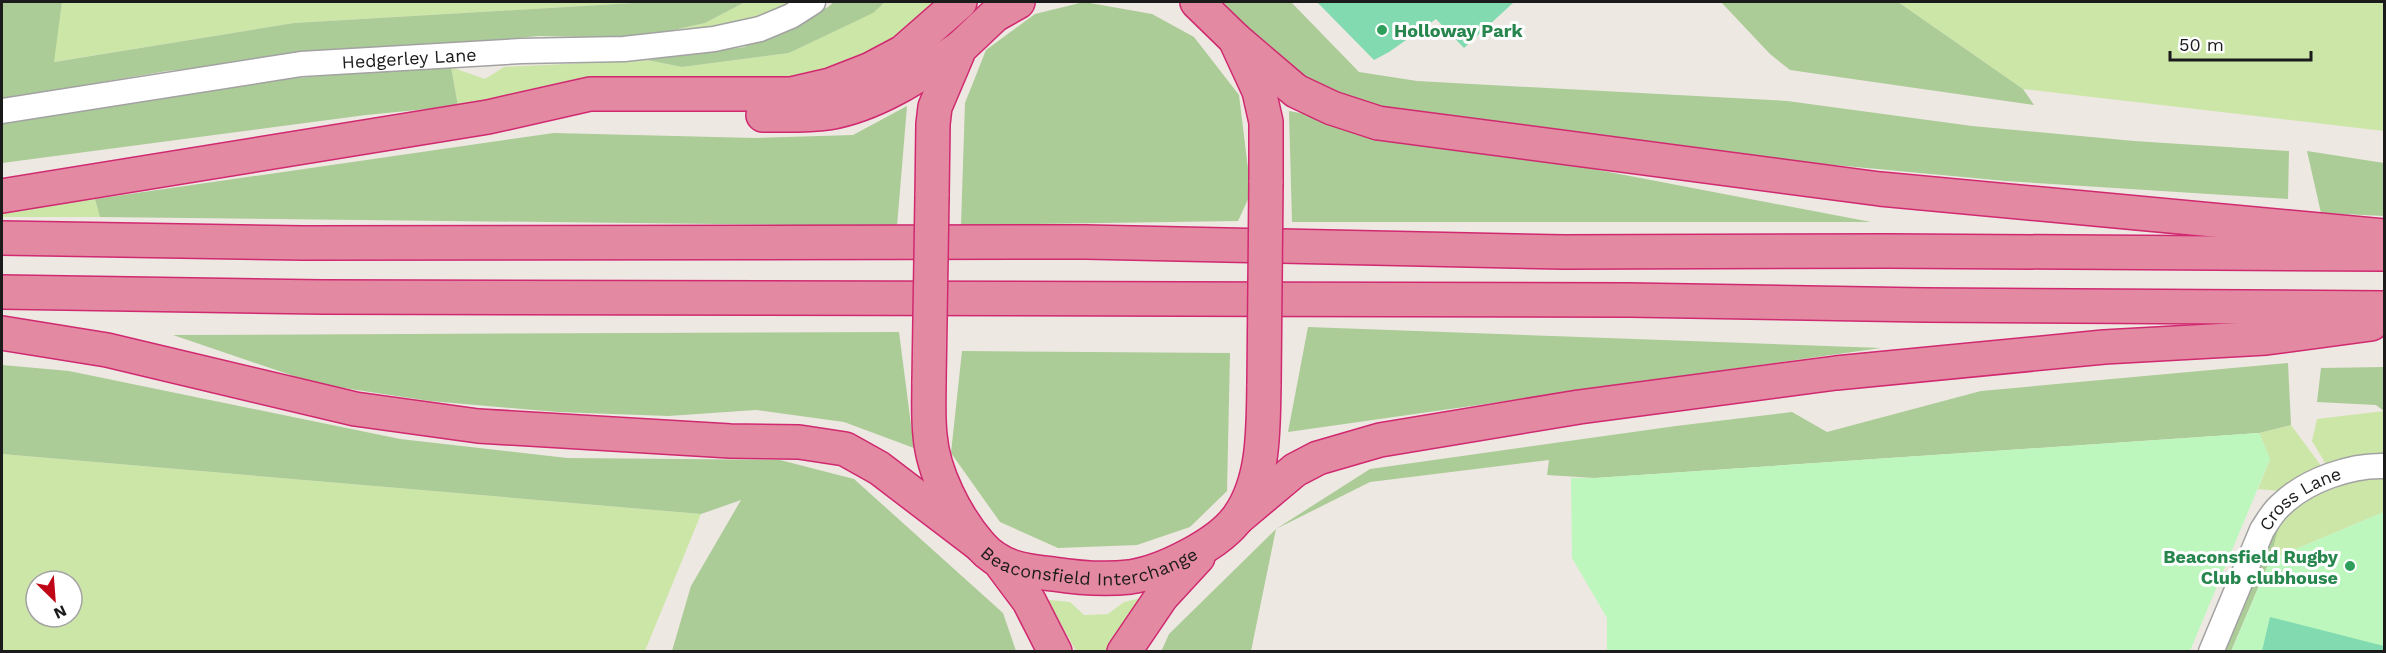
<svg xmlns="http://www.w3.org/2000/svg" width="2386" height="653" font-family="'Work Sans',sans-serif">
<rect width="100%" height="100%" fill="#ede8e1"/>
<path fill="#cce6a8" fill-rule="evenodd" d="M62 2H650L294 23 53 62Z
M745 2H792L756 19 697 31 637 38 705 23Z
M885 2H945L864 63 796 81 543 91 458 106 451 67 485 79 504 67 647 60 682 67 789 53 872 13Z
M1898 2H2384V131L2023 89Z
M95 199 100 217H2V207Z
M2384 411V457L2327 466 2312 441 2317 419Z
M2291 425 2322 467 2279 491 2258 489 2270 459 2259 433Z
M2 454 701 514 645 651H2ZM36 581H72V617H36Z
M2369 478H2384V512L2270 560C2272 550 2273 536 2279 528 2299 497 2335 487 2369 478Z
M1155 595 1118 652 1076 651 1049 603V600L1070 602 1084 615 1108 614 1124 602Z"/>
<path fill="#abcb97" d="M2 2H62L54 62 294 23 650 2H745L705 23 637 38 539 36 288 59 167 71 2 99Z
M834 2H885L873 13 789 53 682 67 647 60 744 47 828 7Z
M1084 2 1152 14 1194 37 1239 95 1251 193 1238 221 961 225 965 103 986 50 1035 14Z
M1223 2H1291L1359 72 1417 81 1787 101 1972 126 2134 141 2289 151 2288 199 2006 181 1748 157 1357 105 1301 83 1255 40Z
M1721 2H1898L2023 89 2034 105 1790 70 1770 54Z
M433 67H451L458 106 366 115 2 163V123L284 79Z
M907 106 897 226 100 217 95 199 554 133 755 138 853 135Z
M1289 111 1871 222H1292Z
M2307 151 2384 163V216L2321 213Z
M1308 327 1881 348 1288 432Z
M899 332 914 448 844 422 756 410 668 416 558 412 430 401 317 384 173 335Z
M962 351 1230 353 1227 491 1190 527 1137 545 1058 548 1000 522 951 453Z
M2288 363 2291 425 2259 433 1595 478 1547 475 1549 460 1370 482 1276 529 1251 651 1161 652 1169 634 1276 529 1370 469 1676 426 1792 412 1827 432 1981 391Z
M2 365 69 371 400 439 567 458 780 460 854 479 1003 613 1016 651H672L691 586 741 500 701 514 2 454Z
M2384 367V411L2376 405 2317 402 2321 368Z
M2278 529 2270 560 2231 651 2211 652 2238 582Z"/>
<path fill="#bef7be" d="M2259 433 2270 459 2190 651H1607V618L1572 558 1571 478H1595Z
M2384 512V651L2231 652 2270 560Z"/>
<path fill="#81dab0" d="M1317 2H1514L1464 48 1436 19 1389 52 1374 60Z
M2270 617 2384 646V651H2262Z"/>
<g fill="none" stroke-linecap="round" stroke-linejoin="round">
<g stroke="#a2a2a2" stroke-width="27">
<g id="minor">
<path id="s1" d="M2 111 301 64 521 51 624 49 714 39 760 29 791 16 813 2"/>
<path id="s2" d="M2211 652 2262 530C2268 521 2273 511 2282 504 2307 480 2351 465 2384 466"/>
</g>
</g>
<g stroke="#d02970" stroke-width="36">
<g id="highway">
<path d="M1197 2 1235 39 1259 91 1266 122V183"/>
<path d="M1235 39 1296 91 1332 108 1378 123 1880 189 2384 236"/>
<path d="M763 115C784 115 807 116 828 113 876 105 920 75 960 48"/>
<path d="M2 196 488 117 590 94H791L830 85 871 69 903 52 960 2"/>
<path d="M932 196 933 124 935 107 960 48 995 15 1018 2"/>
<path d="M2 238 303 243 1086 242 1564 252 1888 251 2384 254"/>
<path d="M2 292 322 297 1629 300 1925 305 2384 308"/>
<path d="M2 333 107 350 355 409 478 426 730 441 799 442 845 449 879 468 980 545"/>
<path id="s3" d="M929 381C929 399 928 417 930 435 933 473 956 517 980 545 1000 568 1024 571 1053 574 1079 578 1104 580 1130 577 1163 572 1220 544 1239 516 1265 479 1263 427 1264 384"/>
<path d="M1239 517 1295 470 1318 458 1380 440 1579 407 1836 373 2104 347 2266 338 2371 324"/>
<path d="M1002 565 1029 601 1055 652"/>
<path d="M1124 652 1162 596 1198 557"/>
</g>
</g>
<use href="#minor" stroke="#fff" stroke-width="24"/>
<use href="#highway" stroke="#e38aa2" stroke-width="33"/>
<g stroke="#d02970" stroke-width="36" stroke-linecap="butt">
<path id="highway-bridge" d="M929 381 932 196
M1264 384 1266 183"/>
</g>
<use href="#highway-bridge" stroke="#e38aa2" stroke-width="33"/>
</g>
<g fill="#2e9e5b" stroke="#fff" stroke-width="2">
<circle cx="1382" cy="30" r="6"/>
<circle cx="2350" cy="566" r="6"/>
</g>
<g text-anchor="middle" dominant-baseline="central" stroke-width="6" stroke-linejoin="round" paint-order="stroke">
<g font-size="18" font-weight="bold" fill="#27864d" stroke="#fff" text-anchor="start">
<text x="1394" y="30">Holloway Park</text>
<text x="2338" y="556" text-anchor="end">Beaconsfield Rugby<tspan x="2338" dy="21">Club clubhouse</tspan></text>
</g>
<g font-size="18" fill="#1b1b1b" stroke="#fff">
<text stroke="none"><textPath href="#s1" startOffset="411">Hedgerley Lane</textPath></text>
<text stroke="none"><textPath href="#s2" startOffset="183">Cross Lane</textPath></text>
<text stroke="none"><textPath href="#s3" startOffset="294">Beaconsfield Interchange</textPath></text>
</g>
</g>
<rect width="2386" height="653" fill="none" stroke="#1b1b1b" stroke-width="6"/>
<g transform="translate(54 599) rotate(155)"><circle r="28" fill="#ffffff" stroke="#a4a4a4" stroke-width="1.5"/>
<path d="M0-4.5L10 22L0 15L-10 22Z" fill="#c00616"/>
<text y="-9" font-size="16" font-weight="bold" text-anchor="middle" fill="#1b1b1b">N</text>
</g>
<path d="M2170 51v9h141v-9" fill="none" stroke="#1b1b1b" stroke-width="3"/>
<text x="2179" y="51" font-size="18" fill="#1b1b1b" stroke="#ffffff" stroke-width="4.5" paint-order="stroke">50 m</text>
</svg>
